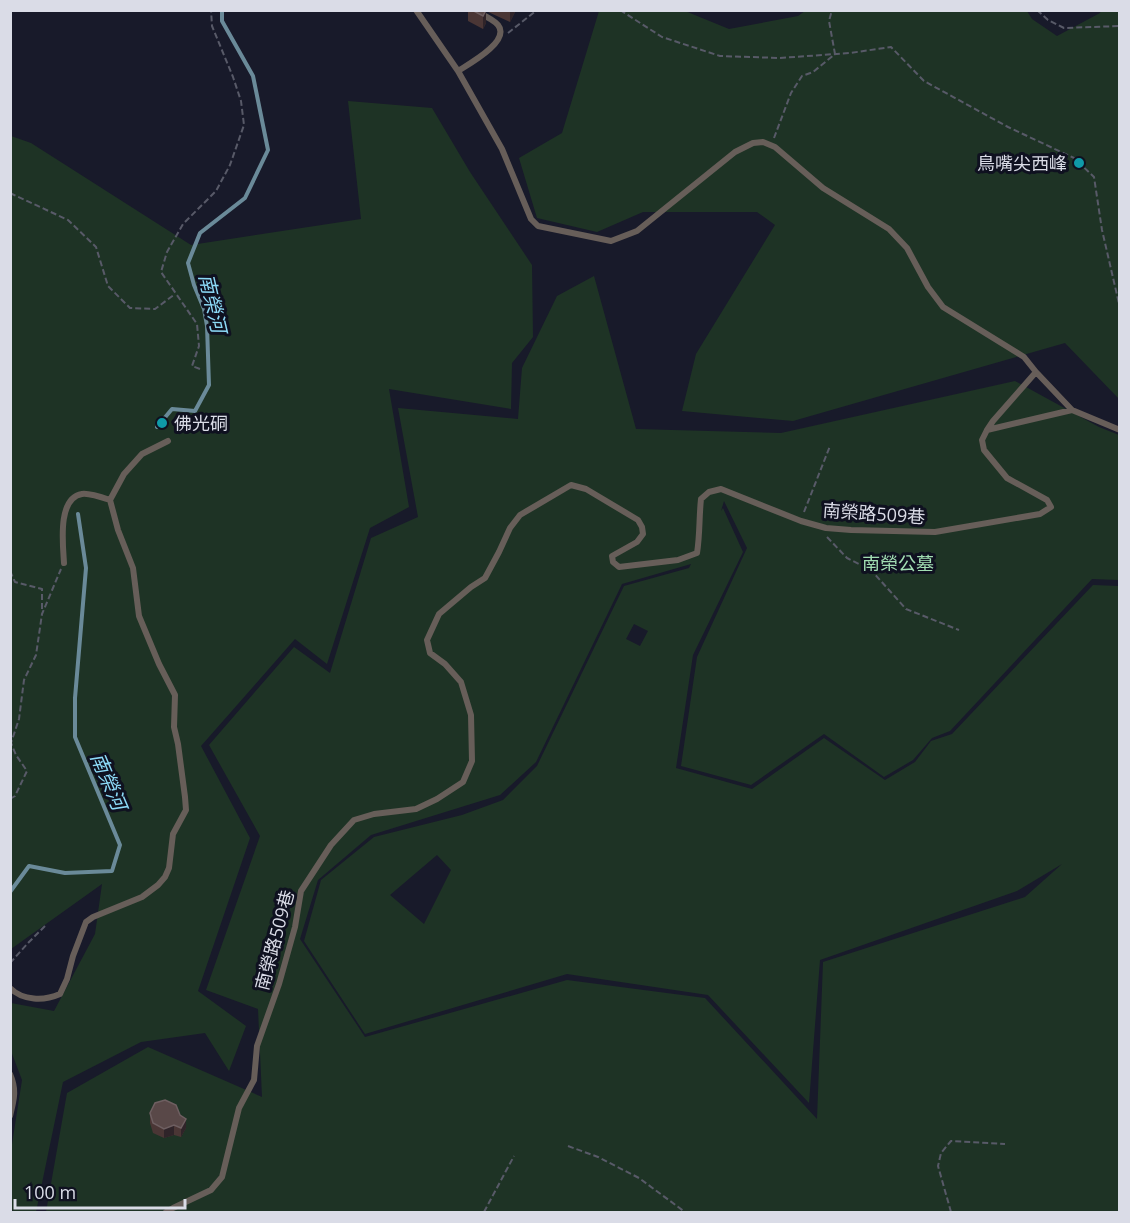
<svg xmlns="http://www.w3.org/2000/svg" width="1130" height="1223" font-family="'Open Sans','Noto Sans TC',sans-serif">
<rect width="100%" height="100%" fill="#181a2a"/>
<path fill="#1e3325" fill-rule="evenodd" d="M599 11H685L729 29 798 16 805 11H1027L1032 19 1057 36 1100 13 1101 11H1119V399L1065 343 793 421 682 411 696 354 775 225 757 212H643L597 232 537 218 519 158 562 133Z
M348 101 432 108 470 172 532 265 533 337 512 363 511 409 389 389 409 507 370 528 327 664 295 639 201 746 250 838 198 991 246 1026 229 1071 205 1033 141 1042 63 1082 36 1212H14L11 1209 10 1157 22 1080 11 1051V1003L54 1011 95 934 102 884 11 949V136L31 143 191 245 361 219Z
M594 276 636 429 781 433 1015 381 1099 427 1119 435V580L1092 579 950 731 932 738 913 760 884 777 824 734 751 785 681 766 697 657 747 548 724 501 721 511 723 508 743 552 693 655 676 768 752 789 824 738 885 780 915 762 931 741 952 734 1093 585 1119 586V1212H46L67 1093 148 1047 262 1097 258 1009 206 990 260 836 209 745 294 647 330 673 371 538 418 517 398 408 518 419 522 368 557 296ZM691 564 689 568 624 586 537 766 503 800 462 815 374 837 321 880 304 941 365 1034 567 974 708 995 809 1103 820 960 1017 891 1062 864 1025 897 823 962 817 1119 705 998 567 980 365 1037 300 939 318 880 371 835 500 795 536 762 622 584ZM634 624 648 631 640 646 626 639ZM437 855 451 870 424 924 390 895Z"/>
<g fill="none" stroke-linecap="round" stroke-linejoin="round">
<path stroke="#6a8a99" stroke-width="4" d="M157 427 172 409 195 411 209 385 207 326 204 309 194 285 188 263 200 233 245 198 268 150 253 76 222 21V10
M10 892 29 866 65 873 112 871 120 845 75 737V698L86 568 78 514"/>
<path stroke="#585a68" stroke-width="2" stroke-dasharray="6 3" stroke-linecap="butt" d="M620 10 662 37 720 56 780 58 850 53 891 47 924 81 1008 127 1074 158 1094 177 1102 230 1120 308
M1037 10 1048 20 1064 28 1120 26
M508 33 537 10
M774 138 791 93 802 76 813 72 835 54 829 21 832 10
M10 193 68 220 96 247 108 286 130 308 155 309 175 294
M200 369 192 366 199 346 197 324 161 272 167 252 183 224 216 191 230 165 244 125 241 101 233 77 212 26 211 10
M804 512 830 446
M827 537 847 558 871 570 906 609 959 630
M10 571 15 582 42 589V612
M10 799 15 796 27 771 16 755 11 743 19 719 24 680 36 655 42 614 61 569
M10 963 29 942 45 926
M568 1146 598 1157 639 1178 685 1212
M484 1212 514 1156
M951 1212 938 1166 941 1153 951 1141 1005 1144"/>
<path stroke="#675e59" stroke-width="6" d="M416 10 458 71 502 149 531 219 538 226 611 241 637 231 735 152 753 143 763 142 775 147 823 188 889 229 907 248 928 287 943 307 1024 357 1036 372 1072 410 1120 430
M458 71C469 64 511 41 498 25 492 18 480 14 473 10
M987 430 993 421 1036 372
M110 500 124 474 142 454 168 441
M64 563C63 545 57 498 82 494 88 493 104 498 110 500
M10 988C23 1001 44 1001 60 994L67 979 73 956 86 922 93 917 142 897 158 885 165 877 169 868 173 834 186 810 185 797 178 744 174 727 175 695 159 664 139 616 133 568 118 530 110 500
M10 1074C17 1090 14 1100 10 1116
M166 1212 173 1208 211 1190 222 1177 239 1108 254 1080 257 1046 279 984 295 927 301 891 331 845 354 820 374 814 416 809 437 799 463 782 472 761 471 715 461 682 445 664 430 653 427 640 439 614 471 587 485 578 499 552 510 528 520 515 571 485 586 489 638 520 642 527 643 534 637 542 612 556 613 562 619 567 678 560 697 553C700 535 699 517 701 499L709 492 721 489 801 521 826 528 851 530 935 532 1040 514 1051 507 1047 500 1007 478 984 450 982 440 987 430 1072 410"/>
</g>
<path fill="#4a3635" d="M468 10H516L510 22 486 11V23L483 29 468 21Z
M150 1113 180 1115 186 1128 181 1137 174 1135 164 1138 153 1133 150 1123Z"/>
<path fill="#2f2429" d="M486 10V23L483 29V16Z
M510 10H516L510 22Z
M186 1119V1128L181 1137V1128Z
M174 1125V1135L164 1138V1129Z"/>
<path fill="#594848" stroke="#6e5f61" stroke-width="1.5" d="M472 10H486L483 16Z
M165 1100 176 1105 180 1115 186 1119 181 1128 174 1125 164 1129 153 1123 150 1113 155 1103Z"/>
<g fill="#0f9aa8" stroke="#0f1120" stroke-width="2">
<circle cx="1079" cy="163" r="6"/>
<circle cx="162" cy="423" r="6"/>
</g>
<g text-anchor="middle" dominant-baseline="central" stroke-width="6" stroke-linejoin="round" paint-order="stroke">
<g font-size="18" fill="#dadce7" stroke="#0f1120" text-anchor="end">
<text x="1067" y="163">鳥嘴尖西峰</text>
<text x="174" y="423" text-anchor="start">佛光硐</text>
</g>
<g font-size="18" fill="#dadce7" stroke="#0f1120">
<text transform="translate(874 513) rotate(4)">南榮路509巷</text>
<text transform="translate(274 940) rotate(-75)">南榮路509巷</text>
</g>
<g font-size="18" fill="#a2deb3" stroke="#0f1120">
<text x="898" y="563">南榮公墓</text>
</g>
<g font-size="20" font-style="italic" fill="#8cdaf7" stroke="#0f1120">
<text transform="translate(213 303) rotate(77)">南榮河</text>
<text transform="translate(109 781) rotate(67)">南榮河</text>
</g>
</g>
<rect width="1130" height="1223" fill="none" stroke="#dadce7" stroke-width="24"/>
<path d="M15 1199v9h170v-9" fill="none" stroke="#dadce7" stroke-width="3"/>
<text x="24" y="1199" font-size="18" fill="#dadce7" stroke="#0f1120" stroke-width="4.5" paint-order="stroke">100 m</text>
</svg>
